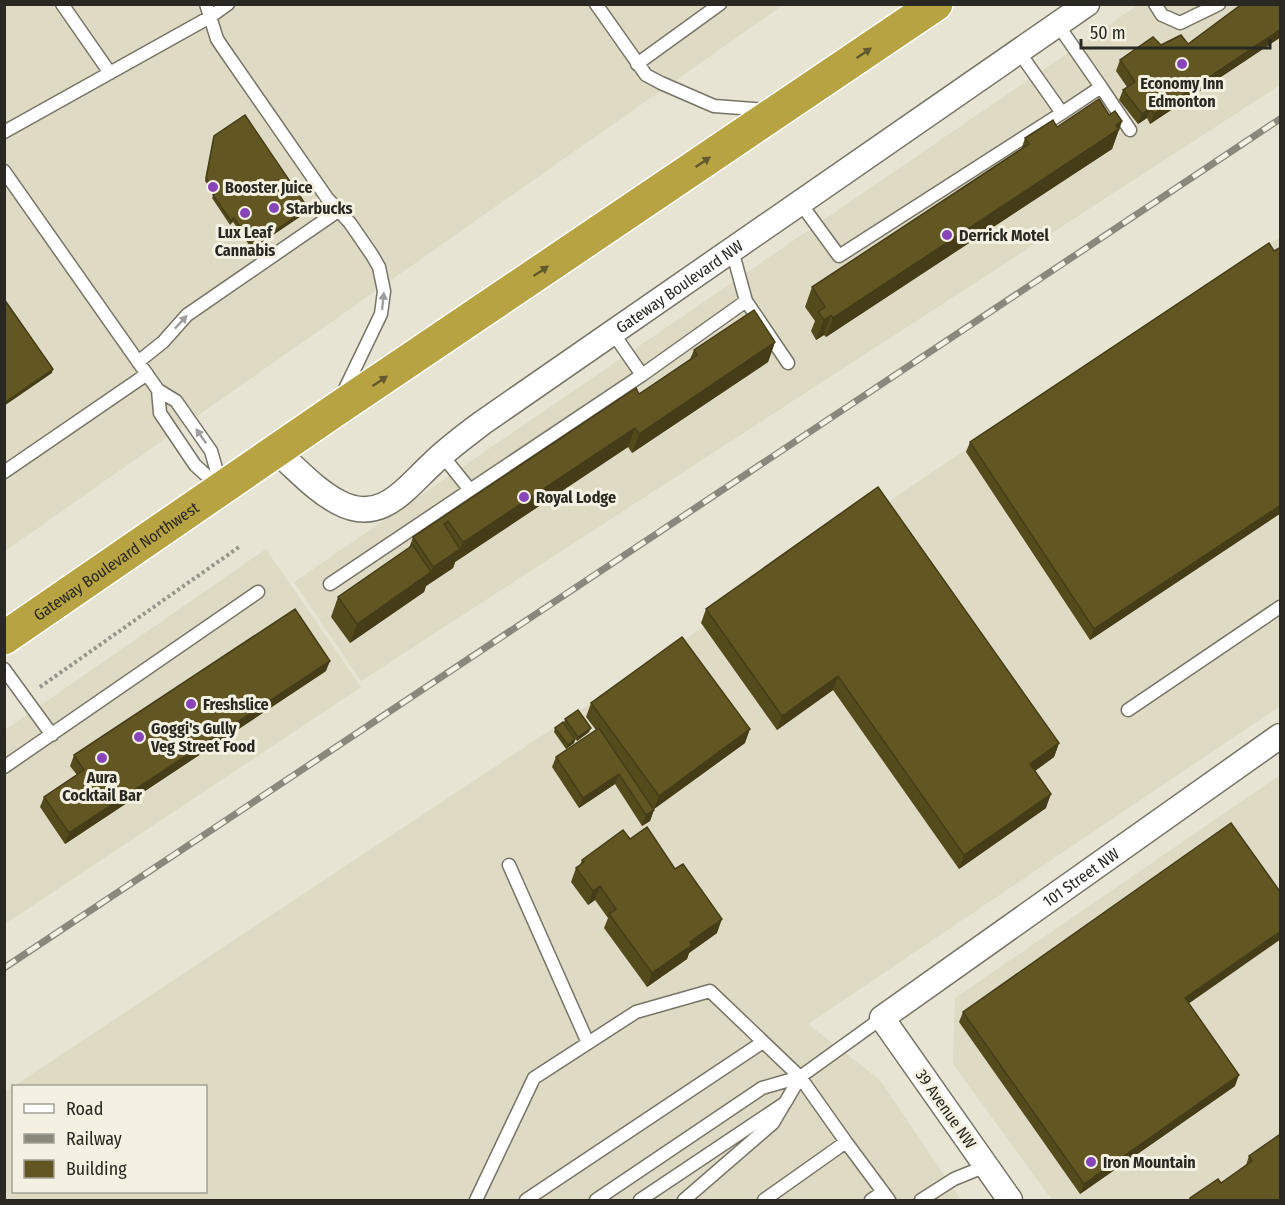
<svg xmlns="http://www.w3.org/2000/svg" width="1285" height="1205" font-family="'Fira Sans Condensed',sans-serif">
<rect width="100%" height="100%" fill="#e7e4d4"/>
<path fill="#dedac3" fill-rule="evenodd" d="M5 5H783L5 551Z
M1138 5H1280V85L361 681 294 582Z
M1280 237V706L808 1024 880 1080 961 1200H5V1092L582 709ZM14 1086H206V1192H14Z
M266 549 361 687 5 924V730Z
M1280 775V1200H1052L953 1064 955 998Z"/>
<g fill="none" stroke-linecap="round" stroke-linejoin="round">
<g stroke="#767466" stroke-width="15">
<path id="lane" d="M62 4 110 73
M206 4 217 39 223 48 327 198 350 223 372 255 379 267 384 291 381 314 343 393
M596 4 646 75 661 83 714 106 767 110
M1155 4 1162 15 1180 23 1219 4
M1058 25 1101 87 1062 113
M637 64 720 4
M1101 87 1130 130
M4 132 210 17 228 4
M4 171 158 390 176 401 211 451 221 486
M801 204 839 256 1062 113 1019 52
M746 301 788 363
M138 362 163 342 187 315 338 211
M642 375 746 301 732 250
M158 390 160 413 195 465 219 487
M442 455 470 490 642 375 613 333
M4 472 147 374
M330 584 470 490
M4 669 52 735
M1128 710 1280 607
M4 767 258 592
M509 865 588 1043
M846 1142 889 1200
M476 1200 534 1078 636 1012 710 991 800 1077
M526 1200 763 1042
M596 1200 762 1088 800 1077 882 1018
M640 1200 785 1103 800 1077 846 1142 764 1200
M684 1200 773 1123 783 1106
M871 1200 883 1192
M921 1200 954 1179 986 1166"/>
</g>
<g stroke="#767466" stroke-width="27">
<g id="street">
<path id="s1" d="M277 452C296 468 315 490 338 502 380 525 404 490 432 464 447 449 465 436 482 423L1087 4"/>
<path id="s2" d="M1010 1200 882 1018 1280 736"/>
</g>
</g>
<g stroke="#fff" stroke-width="36">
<g id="highway">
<path id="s3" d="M4 638 334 411 936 4"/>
</g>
</g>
<path stroke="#98958a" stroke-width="4" stroke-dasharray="3 3" stroke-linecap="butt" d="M40 687 239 547"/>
<use href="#lane" stroke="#fff" stroke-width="12"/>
<use href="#street" stroke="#fff" stroke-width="24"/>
<use href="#highway" stroke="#b7a342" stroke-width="33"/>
<g stroke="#8a887d" stroke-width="7">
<path id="rail" d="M4 968 1280 119"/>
</g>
<use href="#rail" stroke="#f4f1e2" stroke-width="4.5" stroke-dasharray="14" stroke-linecap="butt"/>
</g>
<path fill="#544b1d" d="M1281 4V37L1150 124 1147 118 1138 124 1119 100 1123 90 1127 87 1116 71 1120 60 1161 45 1188 44Z
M1109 115 1122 121 1112 149 826 337 824 335 816 340 811 331 815 321 805 307 812 287 1021 150 1025 138 1057 127Z
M214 136 307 212 252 249 233 222 230 225 212 198 214 194 205 181Z
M1281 247V513L1090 640 966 452 970 442Z
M775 342 768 362 632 453 628 447 455 562 453 568 426 586 424 592 350 643 331 617 338 597 409 548 413 537 639 394 690 359 694 350Z
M706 609 1059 743 1054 757 1035 771 1046 808 959 869 833 690 777 730 701 623Z
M326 671 65 844 40 807 44 797 77 775 70 766 74 755Z
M591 703 745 743 654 809 650 821 642 826 615 784 579 808 552 767 556 757 596 730 586 717Z
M565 719 589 732 577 741 564 723Z
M555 728 575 739 574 743 566 749 554 732Z
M630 839 717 933 689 953 687 959 647 987 604 928 608 918 595 900 588 905 571 882 576 868 580 865 582 860Z
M1189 1004 1235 1086 1080 1194 959 1022 963 1012Z
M1249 1156 1281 1200H1189L1190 1198 1221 1183 1246 1165Z"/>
<path fill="#453d18" d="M1281 29V37L1150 124 1154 114Z
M1150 108 1147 118 1138 124 1142 114Z
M1122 121 1112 149 826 337 833 318Z
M308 208 307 212 252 249 253 246Z
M831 315 824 335 816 340 824 320Z
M775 342 768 362 632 453 639 434Z
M53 369 52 373 4 406V403Z
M635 428 628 447 455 562 463 542Z
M1281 505V513L1090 640 1094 629Z
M460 549 453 568 426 586 424 592 350 643 357 624 431 572 433 567Z
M330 661 326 671 65 844 69 833Z
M838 676 833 690 777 730 782 716Z
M591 728 589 732 577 741 578 737Z
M750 729 745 743 654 809 659 796Z
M575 739 574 743 566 749 568 745Z
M1059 743 1054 757 1025 778 1030 764Z
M619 774 615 784 579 808 583 798Z
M1051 794 1046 808 959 869 964 855Z
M654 810 650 821 642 826 646 815Z
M600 886 595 900 588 905 593 891Z
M722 919 717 933 689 953 687 959 647 987 652 973 690 942Z
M1281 931V939L1181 1009 1185 998Z
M1239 1075 1235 1086 1080 1194 1084 1184Z"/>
<path fill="#625722" stroke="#453d18" stroke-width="1.5" d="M1242 4H1281V29L1154 114 1150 108 1142 114 1123 90 1135 82 1120 60 1153 37 1161 45 1181 35 1188 44Z
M1099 99 1109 115 1115 111 1122 121 1116 125 1119 129 833 318 831 315 824 320 818 312 825 307 812 287 1029 144 1025 138 1053 120 1057 127Z
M245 115 308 208 253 246 234 218 231 221 213 195 217 192 206 178 214 136Z
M1269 243 1274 251 1281 247V505L1094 629 970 442Z
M4 299 53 369 4 403Z
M754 310 775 342 639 434 635 428 465 541 463 542 448 521 444 524 460 549 433 567 413 537 636 388 639 394 697 355 694 350Z
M878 487 1059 743 1030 764 1051 794 964 855 838 676 782 716 706 609Z
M413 545 431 572 357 624 338 597Z
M295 609 330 661 69 833 44 797 84 770 74 755Z
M682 637 750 729 659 796 591 703Z
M578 710 591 728 578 737 565 719Z
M563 722 575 739 568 745 555 728Z
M599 728 654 810 646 815 619 774 583 798 556 757Z
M1231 823 1281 893V931L1185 998 1239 1075 1084 1184 963 1012Z
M647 827 675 869 683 864 722 919 690 942 692 945 652 973 609 914 616 909 600 886 593 891 576 868 584 862 582 860 623 830 630 839Z
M1279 1135 1281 1137V1200H1191L1190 1198 1218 1179 1221 1183 1252 1161 1249 1156Z"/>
<defs><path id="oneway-solid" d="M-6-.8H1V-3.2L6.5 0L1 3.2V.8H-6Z" transform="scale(1.5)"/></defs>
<g fill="#62592f">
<use href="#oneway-solid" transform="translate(864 53) rotate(-34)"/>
<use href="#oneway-solid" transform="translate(703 162) rotate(-34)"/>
<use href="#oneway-solid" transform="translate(541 271) rotate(-34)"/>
<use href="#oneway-solid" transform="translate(380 381) rotate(-34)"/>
</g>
<g fill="#9f9e9c">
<use href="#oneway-solid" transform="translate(383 301) rotate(-84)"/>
<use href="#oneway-solid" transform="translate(181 322) rotate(-47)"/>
<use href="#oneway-solid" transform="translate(201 436) rotate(-125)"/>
</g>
<g fill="#8745b9" stroke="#f4f1e2" stroke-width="2">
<circle cx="1182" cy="64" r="6"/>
<circle cx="213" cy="187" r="6"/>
<circle cx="274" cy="208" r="6"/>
<circle cx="245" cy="213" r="6"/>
<circle cx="947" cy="235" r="6"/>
<circle cx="524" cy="497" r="6"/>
<circle cx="191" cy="704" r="6"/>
<circle cx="139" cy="737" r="6"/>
<circle cx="102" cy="758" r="6"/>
<circle cx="1091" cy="1162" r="6"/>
</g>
<g text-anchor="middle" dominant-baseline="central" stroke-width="6" stroke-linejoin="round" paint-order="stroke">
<g font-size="16" font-weight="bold" fill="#292822" stroke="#f4f1e2" text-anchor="start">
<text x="1182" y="83" text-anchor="middle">Economy Inn<tspan x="1182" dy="18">Edmonton</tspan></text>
<text x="225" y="187">Booster Juice</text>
<text x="286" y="208">Starbucks</text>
<text x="245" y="232" text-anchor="middle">Lux Leaf<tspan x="245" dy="18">Cannabis</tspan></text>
<text x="959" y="235">Derrick Motel</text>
<text x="536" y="497">Royal Lodge</text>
<text x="203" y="704">Freshslice</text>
<text x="151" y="728">Goggi's Gully<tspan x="151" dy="18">Veg Street Food</tspan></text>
<text x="102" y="777" text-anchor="middle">Aura<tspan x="102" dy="18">Cocktail Bar</tspan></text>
<text x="1103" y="1162">Iron Mountain</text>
</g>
<g font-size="16" fill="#292822" stroke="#f4f1e2">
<text stroke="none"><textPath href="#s1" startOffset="495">Gateway Boulevard NW</textPath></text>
<text stroke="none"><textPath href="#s3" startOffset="136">Gateway Boulevard Northwest</textPath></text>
<text stroke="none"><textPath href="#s2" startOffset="466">101 Street NW</textPath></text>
<text transform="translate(946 1109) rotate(55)">39 Avenue NW</text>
</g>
</g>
<rect width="1285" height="1205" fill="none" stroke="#292822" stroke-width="12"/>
<rect x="12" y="1085" width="195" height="108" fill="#f4f1e2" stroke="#a3a195" stroke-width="1.5"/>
<rect x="24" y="1104" width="30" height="9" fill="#ffffff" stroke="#a3a195" stroke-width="1.5"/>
<text x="66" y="1115" font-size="18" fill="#292822">Road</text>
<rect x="24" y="1134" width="30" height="9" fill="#8a887d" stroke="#a3a195" stroke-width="1.5"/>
<text x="66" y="1145" font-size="18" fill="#292822">Railway</text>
<rect x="24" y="1160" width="30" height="18" fill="#625722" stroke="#a3a195" stroke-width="1.5"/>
<text x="66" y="1175" font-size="18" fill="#292822">Building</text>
<path d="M1081 39v9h189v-9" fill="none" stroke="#292822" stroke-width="3"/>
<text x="1090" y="39" font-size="18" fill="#292822" stroke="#f4f1e2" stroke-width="4.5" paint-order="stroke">50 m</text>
</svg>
